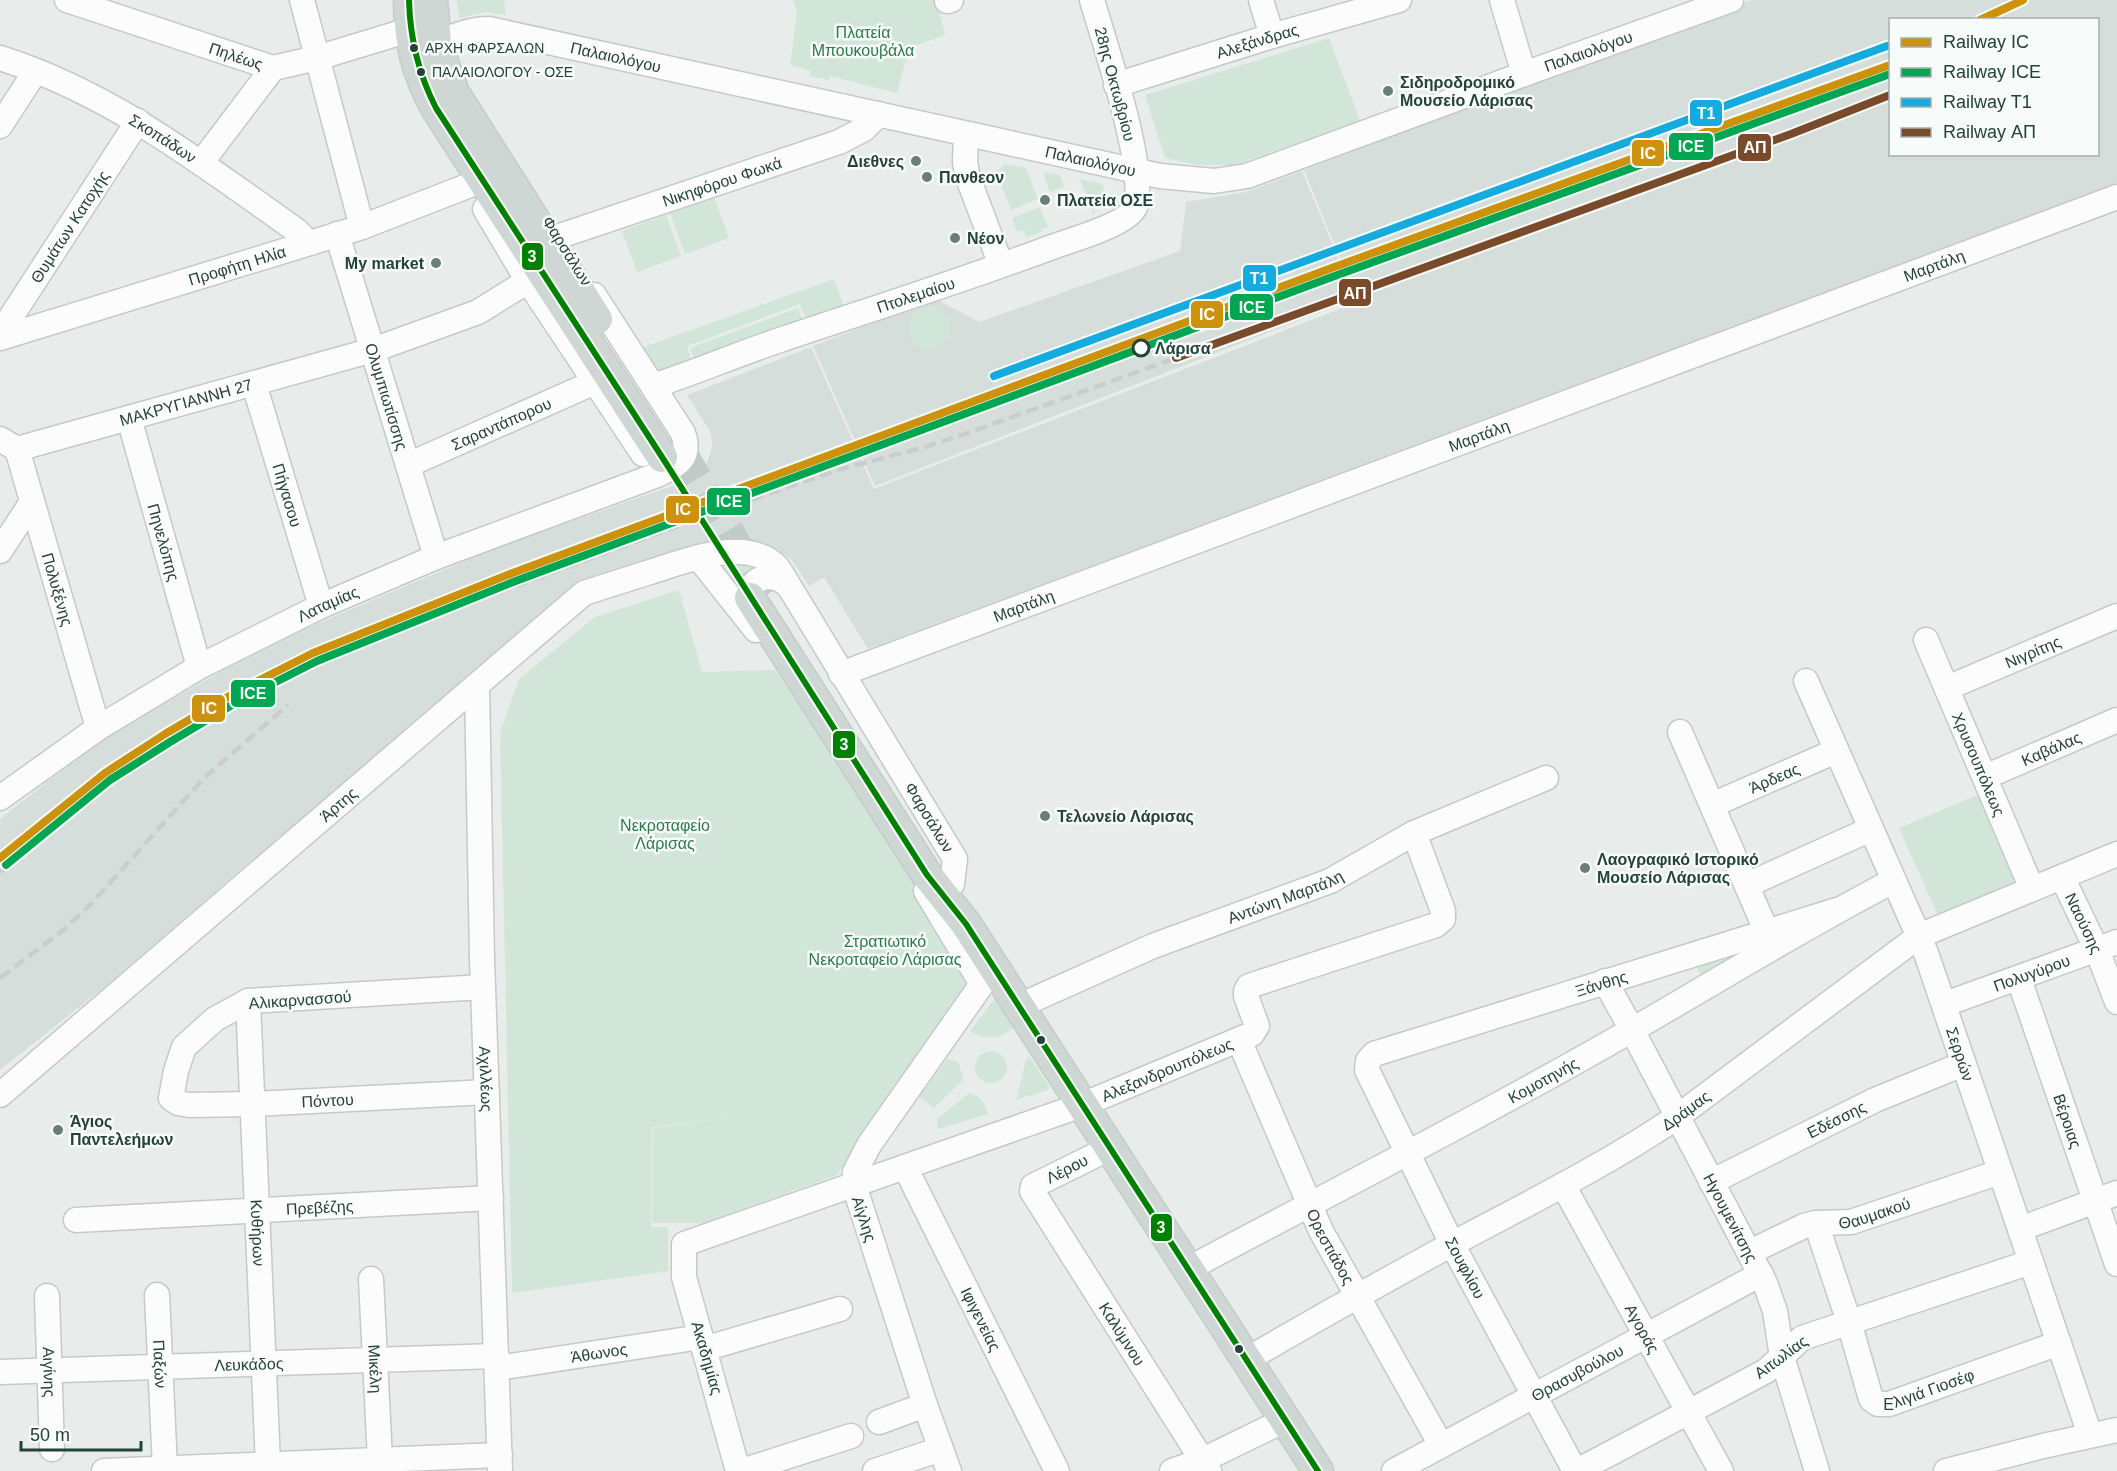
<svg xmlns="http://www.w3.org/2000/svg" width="2117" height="1471" font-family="Helvetica,sans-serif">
<rect width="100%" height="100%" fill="#e8edeb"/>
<path fill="#d6dedb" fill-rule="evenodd" d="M1752 0H2117V187L868 649 824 577 809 586 792 560 777 550 758 543 738 540 720 542 575 589 284 833 112 981 0 1070V819L103 738 274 642 493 549 703 475 712 447 711 433 687 395 811 347 874 489 1358 302 1304 170ZM1890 20H2098V154H1890Z
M1302 171 1355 299 875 486 813 346 936 299 979 322 1180 251 1186 202 1246 192Z"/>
<path fill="#d1e6d8" d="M457 0H504L506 15 485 12 459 18Z
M793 0H937L945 35 909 48 897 93 830 76 829 80 810 76 811 71 790 65 797 12Z
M1329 38 1360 121 1235 165H1198L1165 158 1145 95Z
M1005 164 1026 168 1038 199 1011 210 996 172Z
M1043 172 1060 175 1064 187 1050 192Z
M1080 179 1102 184 1106 195 1091 201 1095 213 1093 214Z
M714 197 729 238 685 254 670 213Z
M1040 207 1048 227 1041 229V232L1026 238 1024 230 1017 232 1012 218Z
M666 215 681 256 637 272 622 231Z
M834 279 844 307 807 322 800 304 687 346 691 359 655 373 641 348Z
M908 328a21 21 0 1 1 42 0a21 21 0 1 1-42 0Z
M798 308 803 321 694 358 690 348Z
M744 563 759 570 742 589 718 568Z
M679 590 702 672 775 670C848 770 911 877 973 984L837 1175 704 1223H652L653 1128 731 1117 652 1127 651 1227H668V1271L512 1293 500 733 519 679 595 617Z
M1987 791 2025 881 1938 916 1899 828Z
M1759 941 1702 978 1696 964Z
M996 997 1015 1027C1000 1039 986 1041 970 1031Z
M975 1067a16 16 0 1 1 32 0a16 16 0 1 1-32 0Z
M1030 1057 1050 1088 1047 1090 1016 1100 1026 1060Z
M948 1058 959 1063 963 1080 934 1108 919 1097Z
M969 1093C981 1096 985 1103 988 1114L938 1129 937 1119Z"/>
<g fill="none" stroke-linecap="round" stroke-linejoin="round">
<path stroke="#c1cbc8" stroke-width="30" stroke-dasharray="30 15" stroke-linecap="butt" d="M682 453 769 599"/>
<g stroke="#c5cac8" stroke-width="27">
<g id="minor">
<path id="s1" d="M67 0 273 68 317 58 409 30"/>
<path d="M302 0 362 227"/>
<path d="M1261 0 1272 36"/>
<path d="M1502 0 1524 74"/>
<path d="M947 1 951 0"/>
<path id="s2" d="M0 58C111 93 204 165 297 231L309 243"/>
<path id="s3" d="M444 58 436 43C454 36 470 29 489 29L1160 176 1214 181 1247 176 1524 74 1731 0"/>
<path id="s4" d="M1116 85 1272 36 1399 0"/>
<path d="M0 126 35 72"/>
<path d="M966 134 965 162 968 178 1001 265"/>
<path d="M201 163 273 68"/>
<path d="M485 209 528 281 643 454"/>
<path id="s5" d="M337 234 436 557"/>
<path id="s6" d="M557 237 839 142 864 129 879 114"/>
<path id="s7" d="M0 334 138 121"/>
<path id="s8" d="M0 338 362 227 470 185"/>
<path id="s9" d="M254 384 321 606"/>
<path id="s10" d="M653 386C696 372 738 354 780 340 872 309 964 280 1055 246 1072 240 1128 224 1135 207 1148 170 1104 42 1092 0"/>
<path id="s11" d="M129 418 199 667"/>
<path id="s12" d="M0 439 17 449 373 350 478 312 528 281"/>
<path id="s13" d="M17 449 98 728"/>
<path id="s14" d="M408 465 595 382"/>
<path d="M0 551 32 502"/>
<path d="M698 557 756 630"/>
<path d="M750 615C750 608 748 599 750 591 756 572 779 575 789 587"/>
<path id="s15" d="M1926 640 2032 889"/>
<path id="s16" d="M841 674 2117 197"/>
<path id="s17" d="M1806 681 1926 953 2090 1435"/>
<path id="s18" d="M477 687 482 959 500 1471"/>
<path id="s19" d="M1947 688 2117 616"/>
<path d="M1680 732 1772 944"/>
<path id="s20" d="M1985 777 2117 720"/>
<path id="s21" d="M0 798 98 728 199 667 321 606 436 557 657 475C677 466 692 458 683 433L594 295"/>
<path id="s22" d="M1712 805 1836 751"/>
<path id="s23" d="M2062 877 2097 950 2117 1002"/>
<path d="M1747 885 1871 829"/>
<path d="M926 891 982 984"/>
<path id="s24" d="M2019 979 2117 1264"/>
<path id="s25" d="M1605 981 1632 1030 1765 1283 1775 1311 1782 1357 1817 1471"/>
<path id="s26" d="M483 987 248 1001 215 1019 184 1047 176 1071 171 1098 178 1103 189 1105 253 1104 487 1092"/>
<path id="s27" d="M248 1001 268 1464"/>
<path id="s28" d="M1945 1004 2117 942"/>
<path id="s29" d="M1019 1006 1153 946 1330 881 1414 833 1546 778"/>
<path id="s30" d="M1239 1040 1321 1231 1441 1445"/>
<path id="s31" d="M0 1095 584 593C606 586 628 579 650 572 685 561 748 535 778 568L955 859 952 884"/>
<path id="s32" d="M1110 1148 1033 1186 1032 1191 1209 1471"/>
<path id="s33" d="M905 1167 1057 1471"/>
<path id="s34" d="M1711 1182 1875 1100 1963 1064"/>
<path id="s35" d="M1563 1185 1721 1471"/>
<path id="s36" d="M76 1220 491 1198"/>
<path id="s37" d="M1816 1223 1849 1322 1871 1399 1878 1404H1889L2059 1343"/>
<path d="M2020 1229 2117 1193"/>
<path id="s38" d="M1750 1252 1804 1226 1816 1223 1851 1222 2000 1172"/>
<path id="s39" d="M1188 1269C1336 1190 1486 1114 1632 1030 1719 980 1804 927 1893 881"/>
<path id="s40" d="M371 1279 380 1460"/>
<path id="s41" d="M157 1295 165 1469"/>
<path id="s42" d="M47 1296 52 1449"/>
<path d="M704 1349 840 1309"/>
<path id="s43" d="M1246 1360C1315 1320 1384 1281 1454 1243 1529 1203 1606 1165 1677 1117L1919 936 2117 854"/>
<path id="s44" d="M498 1368 701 1337"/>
<path id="s45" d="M0 1372 497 1356"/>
<path d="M879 1422 925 1405"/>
<path d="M104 1471 500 1455"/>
<path id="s46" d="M738 1471 684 1277V1244L1082 1105 1252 1034 1257 1026 1246 996V991L1249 986 1436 925 1443 919V911L1414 833"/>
<path d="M742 1471 851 1436"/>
<path d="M875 1471 941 1449"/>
<path d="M949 1471 925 1405 854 1185 855 1172 869 1145 982 984 989 959"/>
<path d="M1172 1471 1203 1460 1285 1420"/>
<path id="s47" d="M1394 1471 1761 1274"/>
<path id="s48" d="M1575 1471 1452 1244 1367 1070 1368 1061 1374 1054 1837 910"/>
<path d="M1577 1471 1766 1371 1802 1338 2031 1262"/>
<path d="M1946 1471 2043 1446 2117 1430"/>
</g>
</g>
<g stroke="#c3ccc9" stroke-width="33">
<path id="major" d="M409 0C409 42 416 71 436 108L662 457
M432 0 436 43 454 93 597 319
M750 598 927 875 966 924 1318 1471"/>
</g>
<use href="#minor" stroke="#fcfcfc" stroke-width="24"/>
<use href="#major" stroke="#cfd7d5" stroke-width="30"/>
<path stroke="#c9cdcc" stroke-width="4.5" stroke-dasharray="12 6" stroke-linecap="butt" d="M0 872 47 831 117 778 173 741 245 700 320 663 396 630 727 508 838 470 925 447 968 433 1176 358
M0 978 62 931 90 905 205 777 288 705"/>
<g stroke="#f7fbf9" stroke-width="10">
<path id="bus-1" d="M409 0C410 39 418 73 436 108L662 457 927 875 966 924 1318 1471"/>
</g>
<use href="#bus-1" stroke="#008000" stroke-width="6"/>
<g stroke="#f7fbf9" stroke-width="12">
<path id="rail-1" d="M1980 20 2023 0
M0 858 105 773 165 734 238 691 313 653 510 574 1329 269 1890 65"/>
</g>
<g stroke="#f7fbf9" stroke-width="12">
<path id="rail-2" d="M6 865 110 780 170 742 242 699 317 661 513 582 1332 277 1890 74"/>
</g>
<g stroke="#f7fbf9" stroke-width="12">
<path id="rail-3" d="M994 376 1887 46"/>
</g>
<g stroke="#f7fbf9" stroke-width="12">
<path id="rail-4" d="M1176 358 1791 134 1890 95"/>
</g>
<use href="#rail-1" stroke="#cd920c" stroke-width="8"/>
<use href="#rail-2" stroke="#00a651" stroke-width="8"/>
<use href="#rail-3" stroke="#15abde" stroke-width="8"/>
<use href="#rail-4" stroke="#7a4b2a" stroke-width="8"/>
</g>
<g fill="#24423a" stroke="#f7fbf9" stroke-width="2">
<circle cx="414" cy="48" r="5"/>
<circle cx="421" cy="72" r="5"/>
<circle cx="1041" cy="1040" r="5"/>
<circle cx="1239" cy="1349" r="5"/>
</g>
<g fill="#697e78" stroke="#f7fbf9" stroke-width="2">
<circle cx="1388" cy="91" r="6"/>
<circle cx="916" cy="161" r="6"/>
<circle cx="927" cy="177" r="6"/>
<circle cx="1045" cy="200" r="6"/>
<circle cx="955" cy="238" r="6"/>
<circle cx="436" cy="263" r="6"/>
<circle cx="1045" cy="816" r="6"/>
<circle cx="1585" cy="868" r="6"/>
<circle cx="58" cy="1130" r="6"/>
</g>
<circle fill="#f7fbf9" stroke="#24423a" stroke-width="3" cx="1141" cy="348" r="8"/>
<g text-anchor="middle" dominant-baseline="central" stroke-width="5" stroke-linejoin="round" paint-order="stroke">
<g font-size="14" fill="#24423a" stroke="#f7fbf9" text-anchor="start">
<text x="425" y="48">ΑΡΧΗ ΦΑΡΣΑΛΩΝ</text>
<text x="432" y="72">ΠΑΛΑΙΟΛΟΓΟΥ - ΟΣΕ</text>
</g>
<g font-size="16" fill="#2d7a4b" stroke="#f7fbf9">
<text x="863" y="32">Πλατεία<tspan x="863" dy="18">Μπουκουβάλα</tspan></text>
<text x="665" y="825">Νεκροταφείο<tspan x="665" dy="18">Λάρισας</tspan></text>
<text x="885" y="941">Στρατιωτικό<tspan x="885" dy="18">Νεκροταφείο Λάρισας</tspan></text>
</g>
<g font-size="16" fill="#24423a" stroke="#f7fbf9">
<text stroke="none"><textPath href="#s4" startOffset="148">Αλεξάνδρας</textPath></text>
<text stroke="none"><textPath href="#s3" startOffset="1210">Παλαιολόγου</textPath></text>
<text stroke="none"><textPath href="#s1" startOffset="178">Πηλέως</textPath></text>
<text stroke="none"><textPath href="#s3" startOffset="202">Παλαιολόγου</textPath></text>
<text transform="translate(1115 84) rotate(75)">28ης Οκτωβρίου</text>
<text stroke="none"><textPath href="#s2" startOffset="182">Σκοπάδων</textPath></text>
<text stroke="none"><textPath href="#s3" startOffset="688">Παλαιολόγου</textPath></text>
<text stroke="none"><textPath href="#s6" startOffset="174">Νικηφόρου Φωκά</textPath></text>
<text stroke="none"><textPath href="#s7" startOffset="128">Θυμάτων Κατοχής</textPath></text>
<text transform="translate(567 251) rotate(58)">Φαρσάλων</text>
<text stroke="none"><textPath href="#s8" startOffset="248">Προφήτη Ηλία</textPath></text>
<text stroke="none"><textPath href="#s16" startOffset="1167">Μαρτάλη</textPath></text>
<text stroke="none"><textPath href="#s10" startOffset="278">Πτολεμαίου</textPath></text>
<text stroke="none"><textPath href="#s5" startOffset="170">Ολυμπιωτίσσης</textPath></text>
<text stroke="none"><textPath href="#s12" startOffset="195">ΜΑΚΡΥΓΙΑΝΝΗ 27</textPath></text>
<text stroke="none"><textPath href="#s14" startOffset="102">Σαραντάπορου</textPath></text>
<text stroke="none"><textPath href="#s16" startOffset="681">Μαρτάλη</textPath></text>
<text stroke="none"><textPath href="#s9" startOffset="116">Πήγασου</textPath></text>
<text stroke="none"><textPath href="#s11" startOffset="129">Πηνελόπης</textPath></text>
<text stroke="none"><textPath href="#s13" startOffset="146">Πολυξένης</textPath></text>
<text stroke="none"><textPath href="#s21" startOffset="382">Λαταμίας</textPath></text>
<text stroke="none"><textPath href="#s16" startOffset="195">Μαρτάλη</textPath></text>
<text stroke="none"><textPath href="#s19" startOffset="93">Νιγρίτης</textPath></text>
<text stroke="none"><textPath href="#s20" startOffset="72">Καβάλας</textPath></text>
<text stroke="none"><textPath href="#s15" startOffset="135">Χρυσουπόλεως</textPath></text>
<text stroke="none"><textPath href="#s22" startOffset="68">Άρδεας</textPath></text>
<text stroke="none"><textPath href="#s31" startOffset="446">Άρτης</textPath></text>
<text stroke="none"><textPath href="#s31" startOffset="1266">Φαρσάλων</textPath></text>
<text stroke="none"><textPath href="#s29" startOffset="288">Αντώνη Μαρτάλη</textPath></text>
<text stroke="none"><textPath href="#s23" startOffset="51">Ναούσης</textPath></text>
<text stroke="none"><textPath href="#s28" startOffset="92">Πολυγύρου</textPath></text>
<text stroke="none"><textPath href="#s48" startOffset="708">Ξάνθης</textPath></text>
<text transform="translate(300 1000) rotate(-4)">Αλικαρνασσού</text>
<text stroke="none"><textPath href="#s17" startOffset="404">Σερρών</textPath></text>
<text stroke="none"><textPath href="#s46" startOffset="748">Αλεξανδρουπόλεως</textPath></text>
<text stroke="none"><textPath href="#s18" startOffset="392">Αχιλλέως</textPath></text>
<text stroke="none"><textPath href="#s39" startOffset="402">Κομοτηνής</textPath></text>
<text stroke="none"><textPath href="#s26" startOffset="526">Πόντου</textPath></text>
<text stroke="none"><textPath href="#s43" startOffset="506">Δράμας</textPath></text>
<text stroke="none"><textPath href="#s34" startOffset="140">Εδέσσης</textPath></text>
<text stroke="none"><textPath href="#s24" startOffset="150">Βέροιας</textPath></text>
<text transform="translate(1067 1169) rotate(-27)">Λέρου</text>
<text stroke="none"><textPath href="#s36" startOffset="244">Πρεβέζης</textPath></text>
<text stroke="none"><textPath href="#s38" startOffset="132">Θαυμακού</textPath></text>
<text stroke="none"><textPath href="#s25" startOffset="268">Ηγουμενίτσης</textPath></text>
<text transform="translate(864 1219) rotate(72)">Αίγλης</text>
<text stroke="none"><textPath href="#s27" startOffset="232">Κυθήρων</textPath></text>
<text stroke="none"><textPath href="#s30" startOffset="226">Ορεστιάδος</textPath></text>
<text transform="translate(1465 1268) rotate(62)">Σουφλίου</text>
<text stroke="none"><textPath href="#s33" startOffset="170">Ιφιγενείας</textPath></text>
<text stroke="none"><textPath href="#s35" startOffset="164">Αγοράς</textPath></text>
<text stroke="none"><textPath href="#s32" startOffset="260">Καλύμνου</textPath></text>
<text stroke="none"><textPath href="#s44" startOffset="102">Άθωνος</textPath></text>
<text transform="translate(1781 1357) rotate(-36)">Αιτωλίας</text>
<text transform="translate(707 1358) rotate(74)">Ακαδημίας</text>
<text stroke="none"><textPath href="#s41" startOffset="69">Παξών</textPath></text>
<text stroke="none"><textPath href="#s45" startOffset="249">Λευκάδος</textPath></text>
<text stroke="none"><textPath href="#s40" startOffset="90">Μικέλη</textPath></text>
<text stroke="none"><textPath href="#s42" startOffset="76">Αιγίνης</textPath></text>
<text stroke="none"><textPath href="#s47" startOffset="208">Θρασυβούλου</textPath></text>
<text stroke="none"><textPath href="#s37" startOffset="246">Ελιγιά Γιοσέφ</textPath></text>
</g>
<g font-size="16" font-weight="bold" fill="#24423a" stroke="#f7fbf9" text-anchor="start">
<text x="1400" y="82">Σιδηροδρομικό<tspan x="1400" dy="18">Μουσείο Λάρισας</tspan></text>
<text x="904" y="161" text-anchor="end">Διεθνες</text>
<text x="939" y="177">Πανθεον</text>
<text x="1057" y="200">Πλατεία ΟΣΕ</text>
<text x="967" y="238">Νέον</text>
<text x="424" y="263" text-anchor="end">My market</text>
<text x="1057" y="816">Τελωνείο Λάρισας</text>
<text x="1597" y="859">Λαογραφικό Ιστορικό<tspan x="1597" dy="18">Μουσείο Λάρισας</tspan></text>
<text x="70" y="1121">Άγιος<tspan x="70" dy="18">Παντελεήμων</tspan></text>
</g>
<g font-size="16" font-weight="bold" fill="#24423a" stroke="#f7fbf9" text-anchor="start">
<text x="1155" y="348">Λάρισα</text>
</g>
</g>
<g stroke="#f7fbf9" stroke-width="2">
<rect x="1689" y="99" width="34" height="28" rx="6" fill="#15abde"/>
<rect x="1668" y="132" width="46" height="29" rx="6" fill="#00a651"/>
<rect x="1737" y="133" width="35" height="29" rx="6" fill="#7a4b2a"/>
<rect x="1631" y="139" width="34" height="28" rx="6" fill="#cd920c"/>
<rect x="521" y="242" width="23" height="29" rx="6" fill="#008000"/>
<rect x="1242" y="264" width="35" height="28" rx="6" fill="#15abde"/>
<rect x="1338" y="278" width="34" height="29" rx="6" fill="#7a4b2a"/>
<rect x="1229" y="293" width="45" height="28" rx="6" fill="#00a651"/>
<rect x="1190" y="300" width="34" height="29" rx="6" fill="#cd920c"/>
<rect x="706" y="487" width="45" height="29" rx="6" fill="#00a651"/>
<rect x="665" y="495" width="35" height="29" rx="6" fill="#cd920c"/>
<rect x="230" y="679" width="46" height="29" rx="6" fill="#00a651"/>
<rect x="191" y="694" width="35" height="29" rx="6" fill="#cd920c"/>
<rect x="832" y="730" width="24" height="29" rx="6" fill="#008000"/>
<rect x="1150" y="1213" width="23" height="29" rx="6" fill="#008000"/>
</g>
<g font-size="16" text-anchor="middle" font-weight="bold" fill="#fff">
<text x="1706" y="119">T1</text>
<text x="1691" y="152">ICE</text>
<text x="1755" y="153">ΑΠ</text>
<text x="1648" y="159">IC</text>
<text x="532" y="262">3</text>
<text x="1259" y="284">T1</text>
<text x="1355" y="299">ΑΠ</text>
<text x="1252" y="313">ICE</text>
<text x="1207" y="320">IC</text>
<text x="729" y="507">ICE</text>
<text x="683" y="515">IC</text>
<text x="253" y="699">ICE</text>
<text x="209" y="714">IC</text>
<text x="844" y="750">3</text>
<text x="1161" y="1233">3</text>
</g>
<rect x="1889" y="18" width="210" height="138" fill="#f7fbf9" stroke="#a3b1ad" stroke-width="1.5"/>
<rect x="1901" y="38" width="30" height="9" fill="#cd920c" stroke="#a3b1ad" stroke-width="1.5"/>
<text x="1943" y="48" font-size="18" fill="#24423a">Railway IC</text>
<rect x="1901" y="68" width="30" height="9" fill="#00a651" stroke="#a3b1ad" stroke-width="1.5"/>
<text x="1943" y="78" font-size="18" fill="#24423a">Railway ICE</text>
<rect x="1901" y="98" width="30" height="9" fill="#15abde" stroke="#a3b1ad" stroke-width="1.5"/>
<text x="1943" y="108" font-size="18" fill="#24423a">Railway T1</text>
<rect x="1901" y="128" width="30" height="9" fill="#7a4b2a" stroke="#a3b1ad" stroke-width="1.5"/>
<text x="1943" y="138" font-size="18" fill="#24423a">Railway ΑΠ</text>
<path d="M21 1441v9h120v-9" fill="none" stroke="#24423a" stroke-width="3"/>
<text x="30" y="1441" font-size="18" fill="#24423a" stroke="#f7fbf9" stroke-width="4.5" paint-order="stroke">50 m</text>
</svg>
